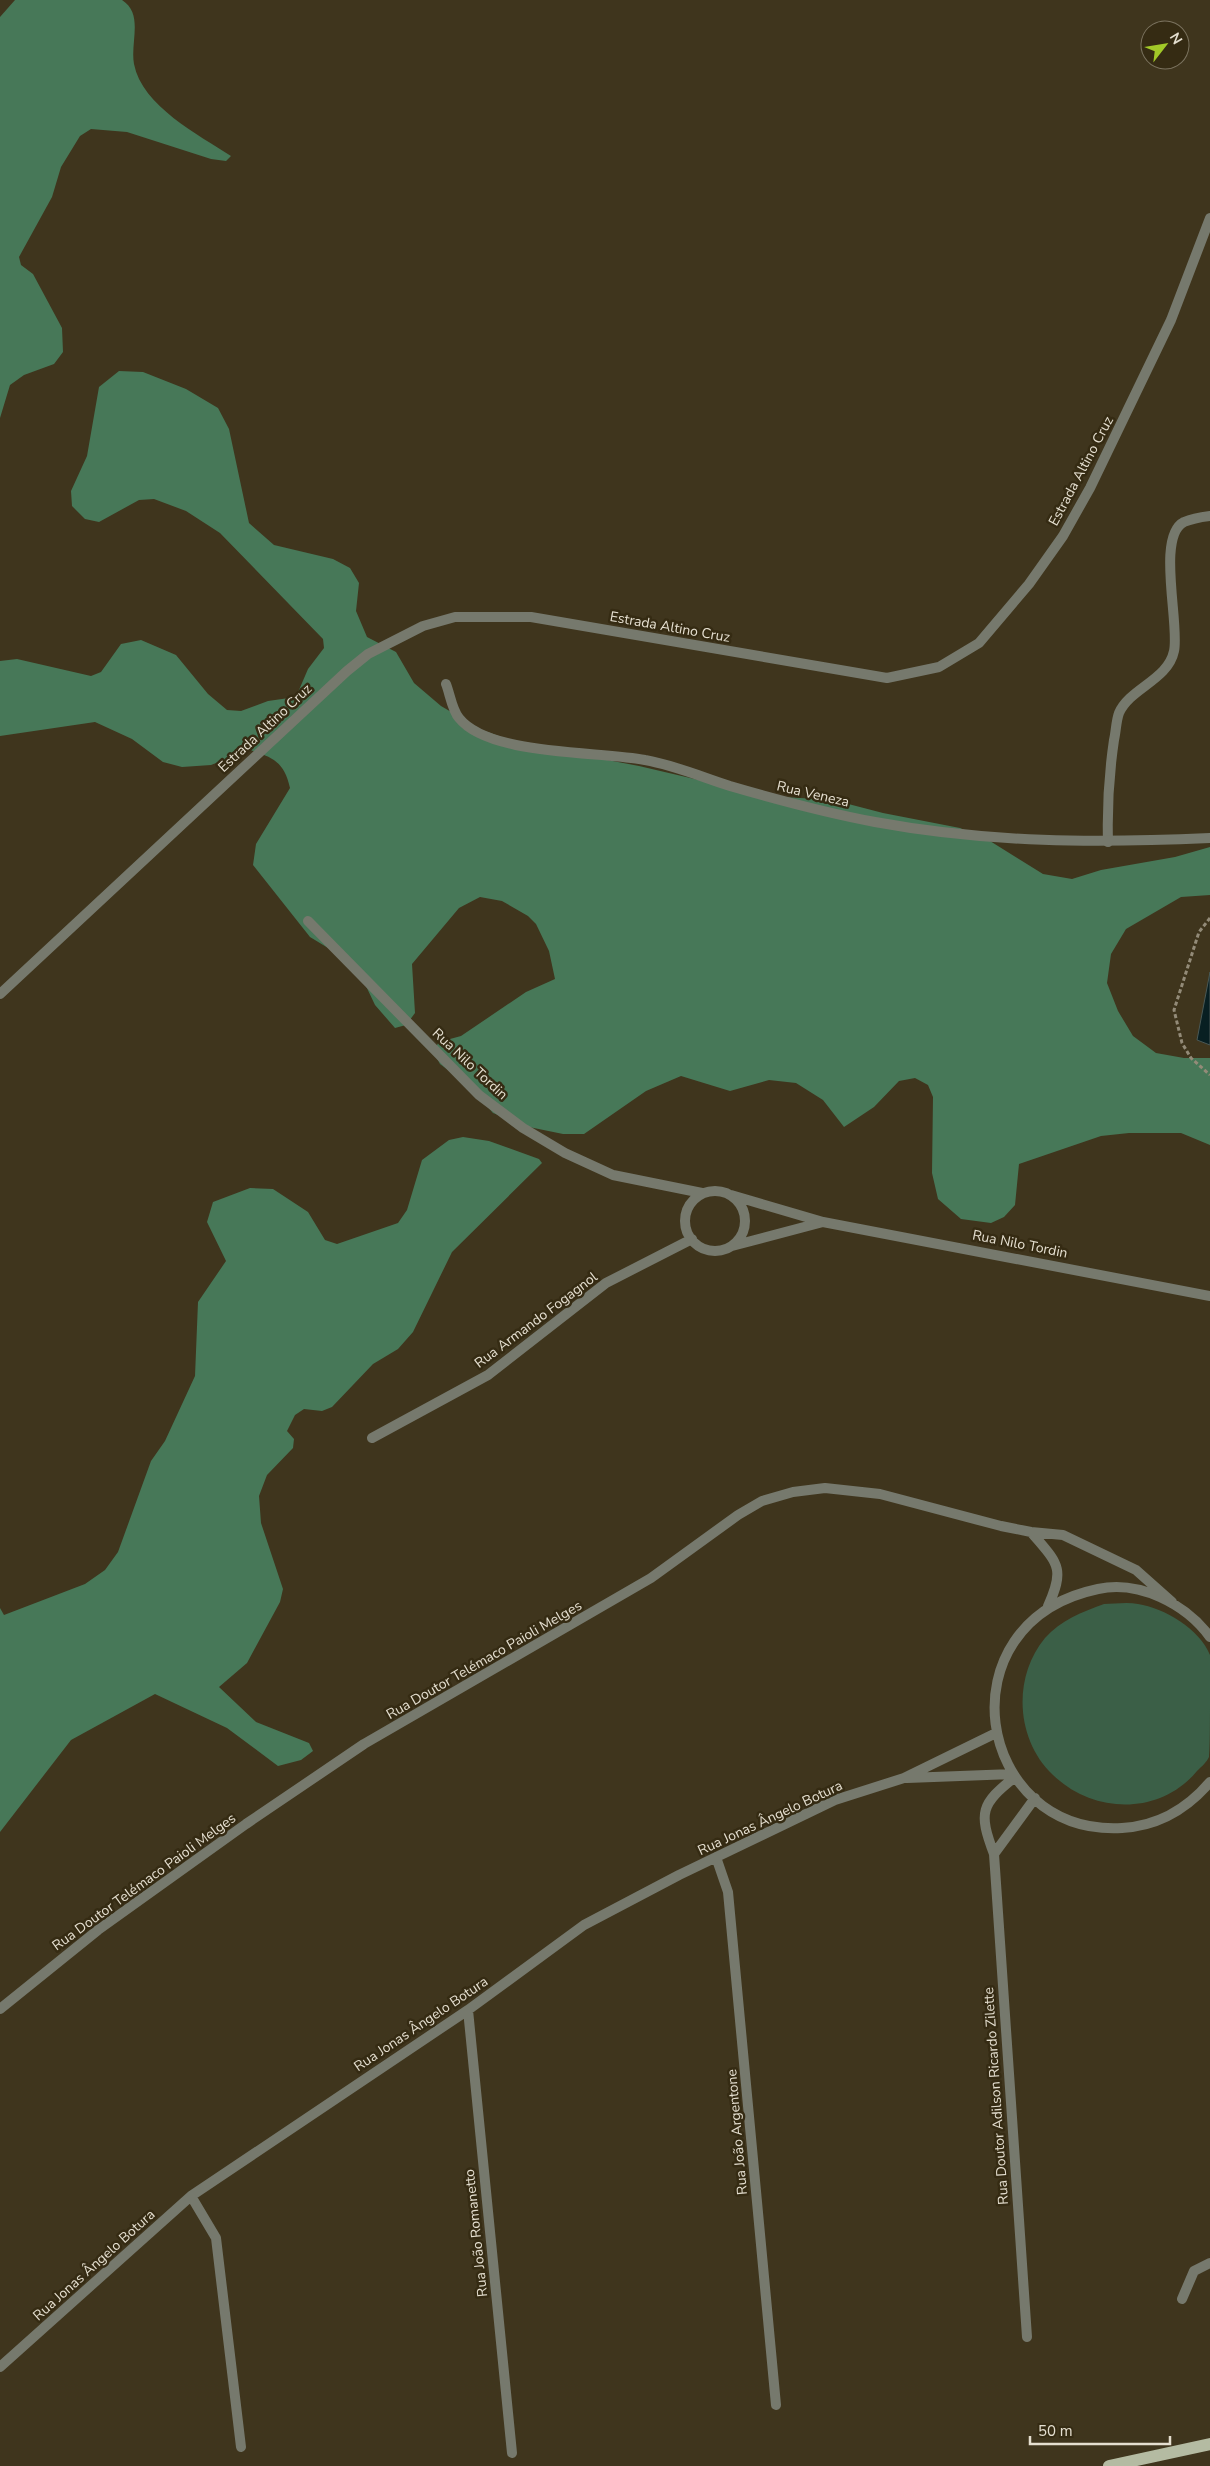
<svg xmlns="http://www.w3.org/2000/svg" width="1210" height="2466" font-family="'Nunito Sans',sans-serif">
<rect width="100%" height="100%" fill="#3f351d"/>
<path fill="#3b5f47" d="M1104 1604C1114 1604 1127 1602 1138 1604 1164 1608 1200 1629 1210 1655 1210 1666 1210 1695 1210 1708 1210 1719 1210 1748 1209 1757 1207 1762 1201 1767 1197 1771 1160 1816 1093 1814 1053 1775 1016 1740 1012 1678 1045 1638 1061 1620 1082 1612 1104 1604Z"/>
<path fill="#477858" d="M15 0H122C144 14 130 42 134 64 142 106 199 135 231 156L226 161 211 159 127 132 91 129 80 136 61 167 52 197 19 257 21 265 33 274 62 328 63 352 54 364 24 375 10 385 0 418V17Z
M119 371 143 372 186 389 218 408 229 429 249 523 274 545 333 559 350 568 359 583 356 611 367 637 396 652 414 683 441 706 482 730 518 743 639 766 767 796 833 800 883 813 960 828 990 841 1043 874 1072 879 1101 870 1175 857 1210 847V895L1181 897 1126 929 1111 954 1107 983 1118 1011 1133 1036 1156 1053 1184 1058H1210V1145L1181 1133H1129L1101 1136 1019 1164 1015 1205 1004 1217 991 1223 961 1219 938 1199 932 1173 933 1097 928 1085 915 1078 899 1081 874 1107 844 1127 823 1100 796 1083 769 1080 730 1091 681 1076 646 1091 584 1134H563L529 1127 493 1113 468 1085 440 1064 433 1051 439 1042 461 1036 526 992 555 979 549 951 536 924 528 916 502 901 480 897 459 908 412 964 415 1013 406 1025 395 1028 375 1005 356 965 310 937 253 865 256 844 290 788C284 762 274 758 250 750L211 765 182 767 163 762 132 739 95 722 0 736V661L17 659 91 676 101 672 121 644 141 640 176 655 208 694 227 710 241 711 268 701 296 697 308 669 324 648 323 639 220 533 186 511 154 499 139 500 99 522 85 519 72 506 71 491 87 456 99 387Z
M463 1137 489 1141 539 1159 542 1163 452 1252 413 1332 398 1349 373 1364 332 1407 322 1411 304 1409 295 1415 287 1431 294 1439 293 1448 267 1475 259 1496 261 1523 283 1589 280 1602 247 1663 219 1687 256 1722 309 1743 313 1751 301 1760 278 1766 227 1728 155 1694 71 1740 0 1832V1608L4 1615 85 1584 105 1570 118 1552 151 1461 165 1441 195 1376 198 1302 226 1261 207 1222 213 1202 250 1188 273 1189 308 1212 325 1240 337 1244 398 1223 407 1210 422 1160 449 1140Z"/>
<path fill="#081f22" stroke="#4a5956" d="M1210 972V1045L1197 1040Z"/>
<g fill="none" stroke-linecap="round" stroke-linejoin="round">
<path stroke="#938b78" stroke-width="3" stroke-dasharray="4 2.5" stroke-linecap="butt" d="M1210 918 1199 932 1174 1010 1182 1043 1191 1058 1210 1075"/>
<path stroke="#76796d" stroke-width="10" d="M1108 842C1107 808 1109 774 1114 740 1116 732 1116 721 1119 713 1130 688 1168 680 1174 651 1180 625 1156 536 1184 522 1191 519 1202 517 1210 516
M1182 2299 1194 2271 1210 2263"/>
<path stroke="#76796d" stroke-width="10" d="M446 684C450 694 452 710 459 718 489 756 599 751 645 760 674 765 702 777 730 786 778 800 827 813 875 822 989 843 1096 843 1210 838
M308 921 479 1095 523 1128 565 1153 613 1175 702 1193
M0 994 347 671 368 654 423 626 455 617H531L887 678 939 667 979 643 1029 584 1063 536 1090 488 1171 320 1210 218
M685 1221a30 30 0 1 1 60 0a30 30 0 1 1-60 0Z
M731 1195 823 1222 732 1246
M823 1222 1210 1296
M372 1438 488 1375 606 1283 692 1239
M1031 1532C1057 1563 1066 1567 1048 1606
M1210 1637C1186 1604 1139 1580 1098 1589 940 1622 975 1836 1122 1828 1158 1826 1187 1809 1210 1782
M1015 1777C981 1804 978 1812 994 1854L1027 2337
M907 1778 1013 1774
M994 1854 1035 1798
M716 1857 728 1892 776 2405
M0 2009 98 1930 246 1824 364 1744 651 1578 738 1515 762 1501 793 1492 825 1488 880 1494 1001 1526 1031 1532 1063 1535 1136 1570 1172 1602
M468 2010 512 2453
M191 2196 216 2238 241 2447
M0 2367 191 2196 468 2010 584 1925 679 1875 835 1800 904 1778 996 1733"/>
<path stroke="#b4bba2" stroke-width="12" d="M1109 2466 1210 2444"/>
</g>
<g text-anchor="middle" dominant-baseline="central" stroke-width="5" stroke-linejoin="round" paint-order="stroke">
<g font-size="14" fill="#e5dfd0" stroke="#352b13">
<text transform="translate(1081 471) rotate(-62)">Estrada Altino Cruz</text>
<text transform="translate(670 627) rotate(10)">Estrada Altino Cruz</text>
<text transform="translate(265 728) rotate(-43)">Estrada Altino Cruz</text>
<text transform="translate(813 794) rotate(13)">Rua Veneza</text>
<text transform="translate(470 1064) rotate(43)">Rua Nilo Tordin</text>
<text transform="translate(1020 1244) rotate(11)">Rua Nilo Tordin</text>
<text transform="translate(536 1320) rotate(-37)">Rua Armando Fogagnol</text>
<text transform="translate(484 1660) rotate(-30)">Rua Doutor Telémaco Paioli Melges</text>
<text transform="translate(770 1818) rotate(-25)">Rua Jonas Ângelo Botura</text>
<text transform="translate(144 1882) rotate(-36)">Rua Doutor Telémaco Paioli Melges</text>
<text transform="translate(421 2024) rotate(-34)">Rua Jonas Ângelo Botura</text>
<text transform="translate(996 2096) rotate(-94)">Rua Doutor Adilson Ricardo Zilette</text>
<text transform="translate(737 2132) rotate(-95)">Rua João Argentone</text>
<text transform="translate(476 2233) rotate(-96)">Rua João Romanetto</text>
<text transform="translate(94 2265) rotate(-42)">Rua Jonas Ângelo Botura</text>
</g>
</g>
<g transform="translate(1165 45) rotate(59)"><circle r="24" fill="#352b13" stroke="#7b735f"/>
<path d="M0-4L9 19L0 12L-9 19Z" fill="#a2c928"/>
<text y="-8" font-size="14" font-weight="bold" text-anchor="middle" fill="#e5dfd0">N</text>
</g>
<path d="M1030 2436v8h140v-8" fill="none" stroke="#e5dfd0" stroke-width="2.5"/>
<text x="1038" y="2436" font-size="15" fill="#e5dfd0" stroke="#352b13" stroke-width="4" paint-order="stroke">50 m</text>
</svg>
